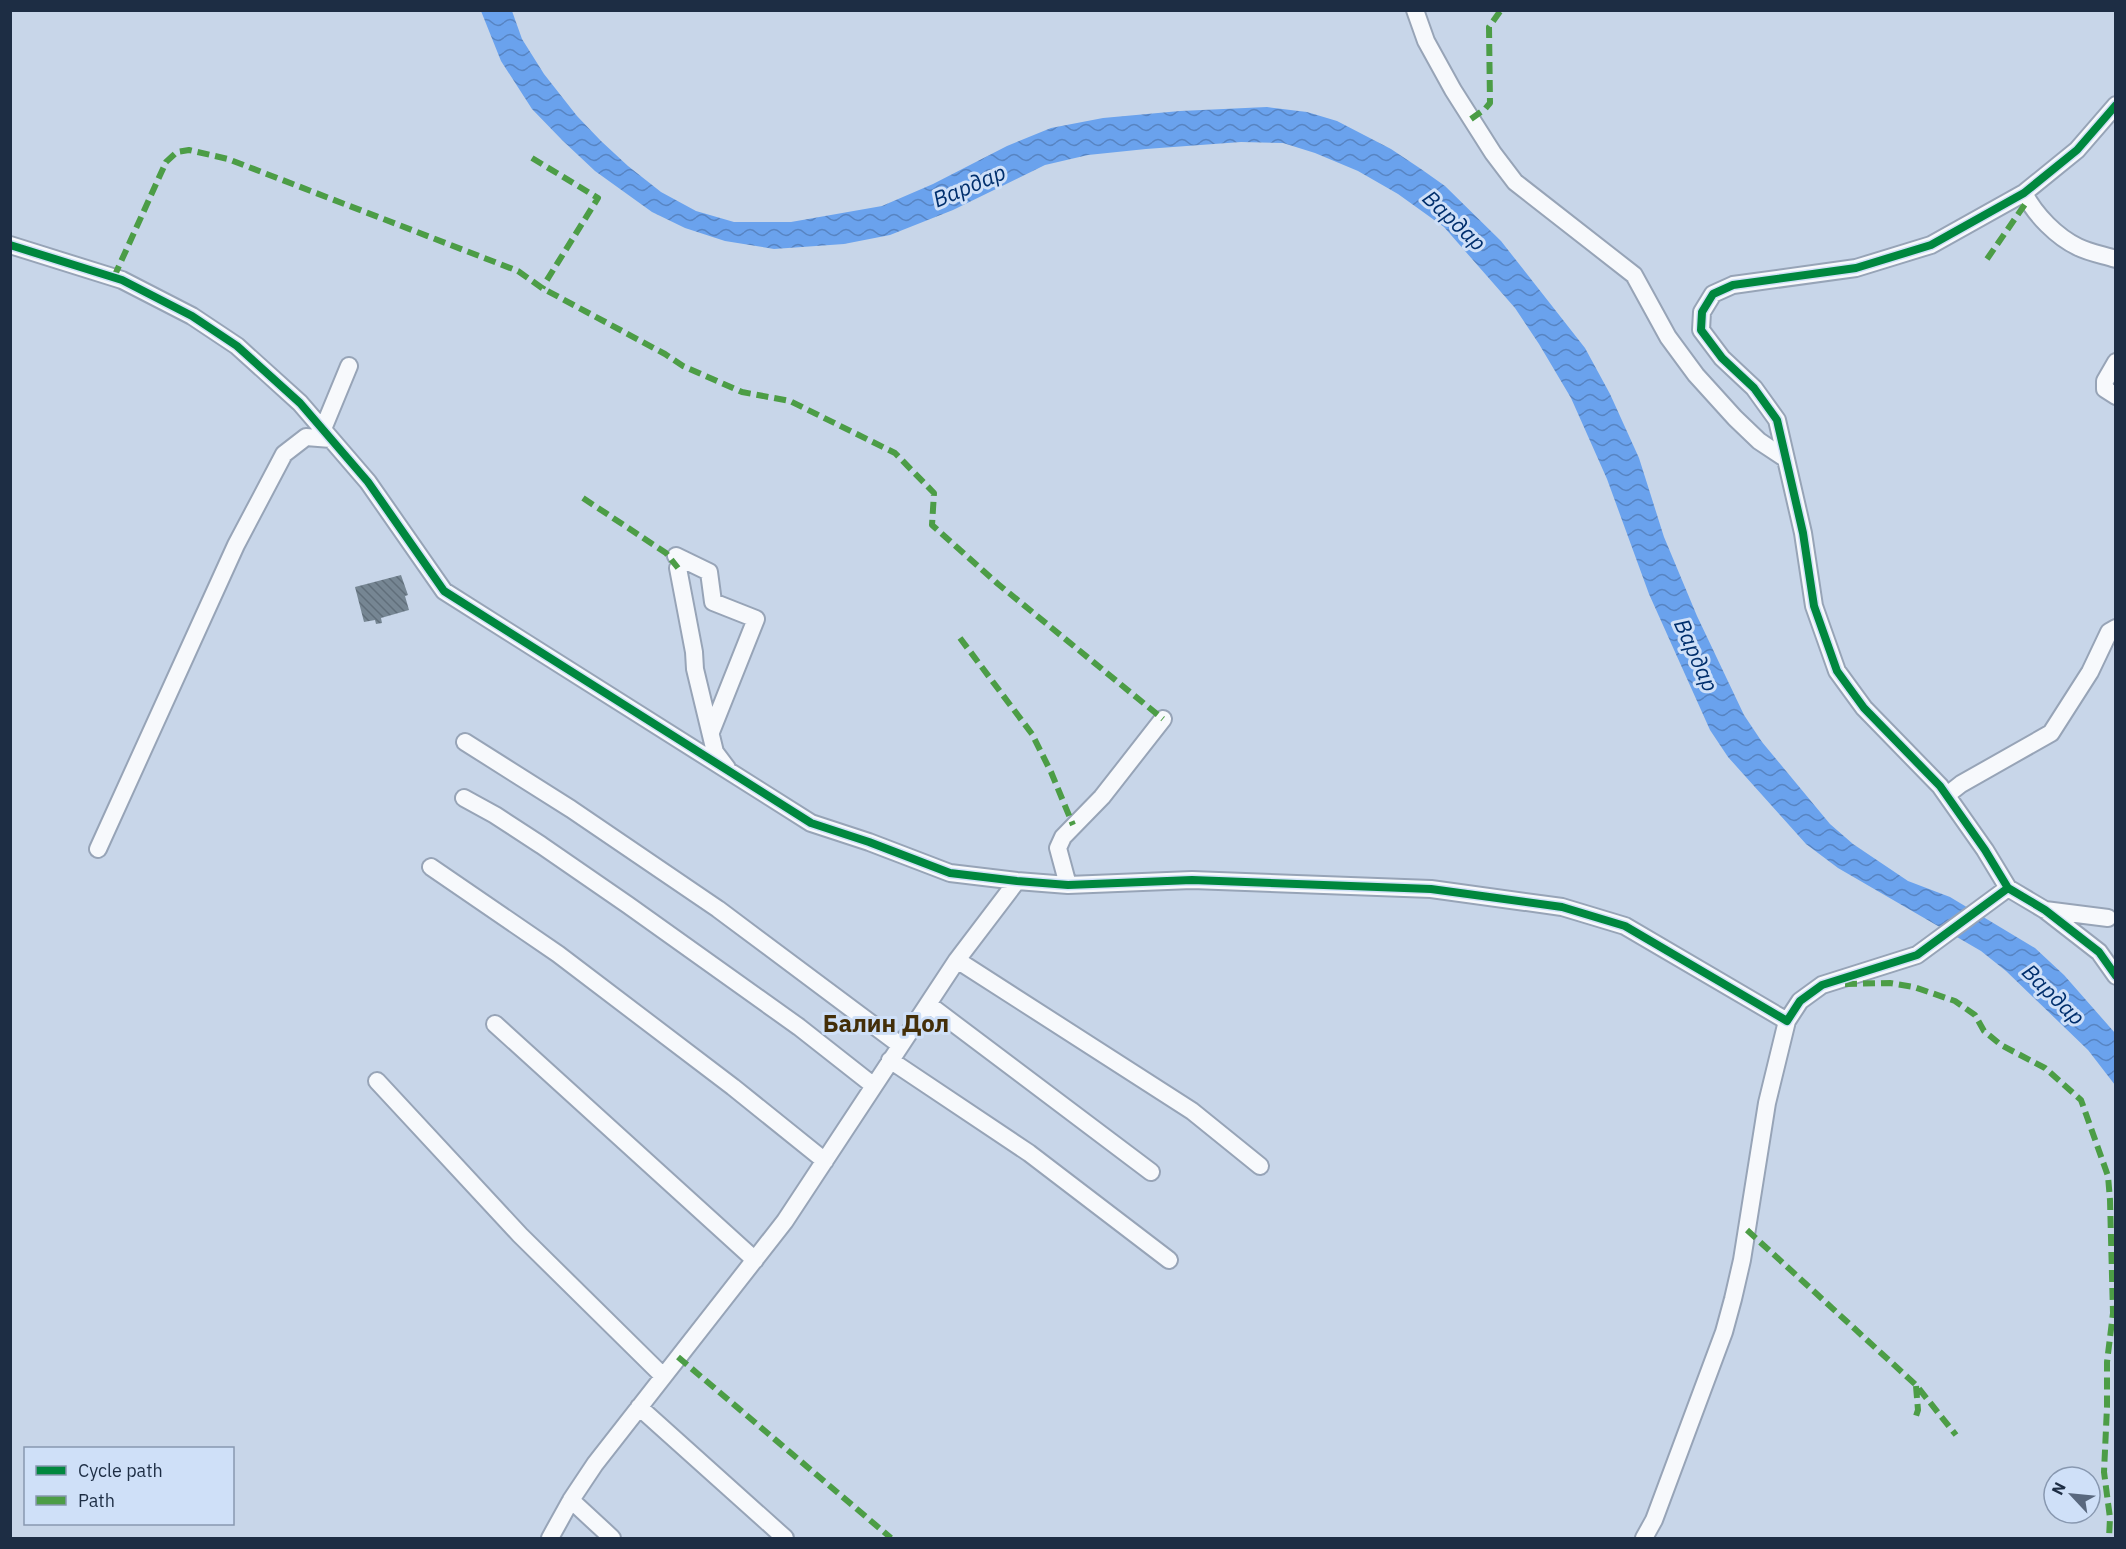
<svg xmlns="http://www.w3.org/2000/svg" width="2126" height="1549" font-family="'IBM Plex Sans',sans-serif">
<defs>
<pattern id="water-waves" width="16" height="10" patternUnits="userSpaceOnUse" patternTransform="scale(1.5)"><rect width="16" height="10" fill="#6aa2ed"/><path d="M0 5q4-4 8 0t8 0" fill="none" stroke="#5784c2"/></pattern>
<pattern id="building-back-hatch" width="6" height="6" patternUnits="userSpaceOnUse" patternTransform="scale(1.5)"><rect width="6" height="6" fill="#768693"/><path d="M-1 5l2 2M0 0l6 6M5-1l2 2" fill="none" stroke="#606e7a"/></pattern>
</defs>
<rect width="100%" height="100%" fill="#c8d6e9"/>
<path fill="url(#water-waves)" d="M481 11H512L522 39 544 74 577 116 601 141 628 166 661 192 696 211 734 222H791L882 206 933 184 1007 146 1051 128 1103 118 1180 111 1267 107 1307 112 1337 121 1391 149 1421 169 1445 186 1501 241 1585 348 1610 394 1639 458 1664 537 1697 616 1744 715 1762 742 1830 824 1853 844 1908 881 1950 897 2035 948 2064 975 2115 1033V1085L2088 1050 2006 971 1981 951 1838 868 1806 844 1728 757 1710 730 1649 594 1607 479 1571 398 1539 344 1515 308 1444 227 1398 194 1358 171 1315 153 1283 143 1241 142 1146 149 1088 155 1045 165 953 210 890 235 844 244 774 249 725 241 685 228 652 212 595 171 562 140 532 109 501 61Z"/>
<path fill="url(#building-back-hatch)" d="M401 575 408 595 405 596 409 610 381 618 382 623 376 624 375 620 364 622 355 587Z"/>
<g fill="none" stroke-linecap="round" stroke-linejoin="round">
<g stroke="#97a4b7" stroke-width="20">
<path id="minor" d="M1415 10 1426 41 1453 90 1493 153 1515 182 1634 275 1668 337 1696 375 1735 418 1759 441 1786 459
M2116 105 2077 150 2024 193 1931 245 1856 268 1733 285 1713 294 1702 312 1701 330 1722 358 1754 388 1777 420 1803 533 1814 606 1837 671 1864 708 1940 786 1985 850 2008 888 2045 910 2099 952 2116 976
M2024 193C2035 215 2057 237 2078 247 2090 253 2104 255 2116 259
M10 245 122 280 192 316 237 346 300 403 368 482 444 591 811 823 869 842 950 873 1017 881 1068 885 1192 880 1431 889 1562 907 1625 926 1787 1021 1800 1001 1822 985 1917 955 2008 888
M2116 362 2105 381V389L2116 396
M323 429 349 366
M676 556 709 572 713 602 756 619 711 732
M678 568 694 652 695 669 715 752 727 768
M465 742 571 809 718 909 900 1045
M1947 795 1961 784 2051 733 2090 672 2109 632 2116 628
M464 798 495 815 541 845 628 905 799 1027 874 1086
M98 849 236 545 284 454 306 437 331 439
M431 867 558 954 733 1087 825 1161
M1068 885 1058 848 1063 837 1102 797 1163 719
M2045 910 2108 918
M957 960 1192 1111 1260 1166
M928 1004 1151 1172
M495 1024 755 1260
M890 1060 1029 1153 1169 1260
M377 1081 520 1235 663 1376
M639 1407 785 1538
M571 1500 612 1538
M550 1538 571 1500 595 1464 785 1221 957 960 1017 881
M1644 1538 1654 1520 1724 1332 1733 1299 1742 1260 1767 1103 1787 1021"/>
</g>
<use href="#minor" stroke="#f7f9fc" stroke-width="16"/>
<path stroke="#4c9d46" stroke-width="6" stroke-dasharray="12 6" stroke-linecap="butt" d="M1471 119 1485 109 1490 103 1489 27 1501 10
M532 158 598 198 542 288
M1987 259 2028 200
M114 277 166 162 177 152 189 150 228 159 518 271 542 288 665 354 683 366 742 392 790 401 895 453 934 493 932 525 998 584 1163 719
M583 498 666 553 678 568
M960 638 1032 734 1051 772 1073 825
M1845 984 1890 983 1914 987 1955 1001 1975 1015 1984 1031 2001 1045 2045 1068 2081 1100 2108 1176 2110 1200 2113 1313 2107 1362V1407L2104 1472 2110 1518 2109 1538
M1747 1230 1916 1385 1956 1435
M678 1357 891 1538
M1916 1386 1918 1410 1916 1416"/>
<g stroke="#cfe0f8" stroke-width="11">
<path id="cycleway" d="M2116 105 2077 150 2024 193 1931 245 1856 268 1733 285 1713 294 1702 312 1701 330 1722 358 1754 388 1777 420 1803 533 1814 606 1837 671 1864 708 1940 786 1985 850 2008 888 2045 910 2099 952 2116 976
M10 245 122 280 192 316 237 346 300 403 368 482 444 591 811 823 869 842 950 873 1017 881 1068 885 1192 880 1431 889 1562 907 1625 926 1787 1021 1800 1001 1822 985 1917 955 2008 888"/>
</g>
<use href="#cycleway" stroke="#00873e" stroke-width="8"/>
</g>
<g text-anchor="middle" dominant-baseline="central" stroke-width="6" stroke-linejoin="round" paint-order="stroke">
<g font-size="22" font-style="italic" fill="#002f6d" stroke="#cfe0f8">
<text transform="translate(969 185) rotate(-23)">Вардар</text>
<text transform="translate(1455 220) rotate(43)">Вардар</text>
<text transform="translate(1697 655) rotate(66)">Вардар</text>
<text transform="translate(2054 994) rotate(44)">Вардар</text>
</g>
<g font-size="24" font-weight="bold" fill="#432e08" stroke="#cfe0f8">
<text x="886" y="1023">Балин Дол</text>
</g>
</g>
<rect width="2126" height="1549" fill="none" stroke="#1d2d44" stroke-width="24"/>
<rect x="24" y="1447" width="210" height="78" fill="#cfe0f8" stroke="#8898b0" stroke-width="1.5"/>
<rect x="36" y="1466" width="30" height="9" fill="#00873e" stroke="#8898b0" stroke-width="1.5"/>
<text x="78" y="1477" font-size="18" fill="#1d2d44">Cycle path</text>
<rect x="36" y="1496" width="30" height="9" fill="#4c9d46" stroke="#8898b0" stroke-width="1.5"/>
<text x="78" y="1507" font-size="18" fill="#1d2d44">Path</text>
<g transform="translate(2072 1495) rotate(296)"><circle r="28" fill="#cfe0f8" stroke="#8898b0" stroke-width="1.5"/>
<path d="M0-4.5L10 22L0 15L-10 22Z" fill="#59687e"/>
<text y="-9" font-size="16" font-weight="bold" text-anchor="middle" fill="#1d2d44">N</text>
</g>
</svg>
